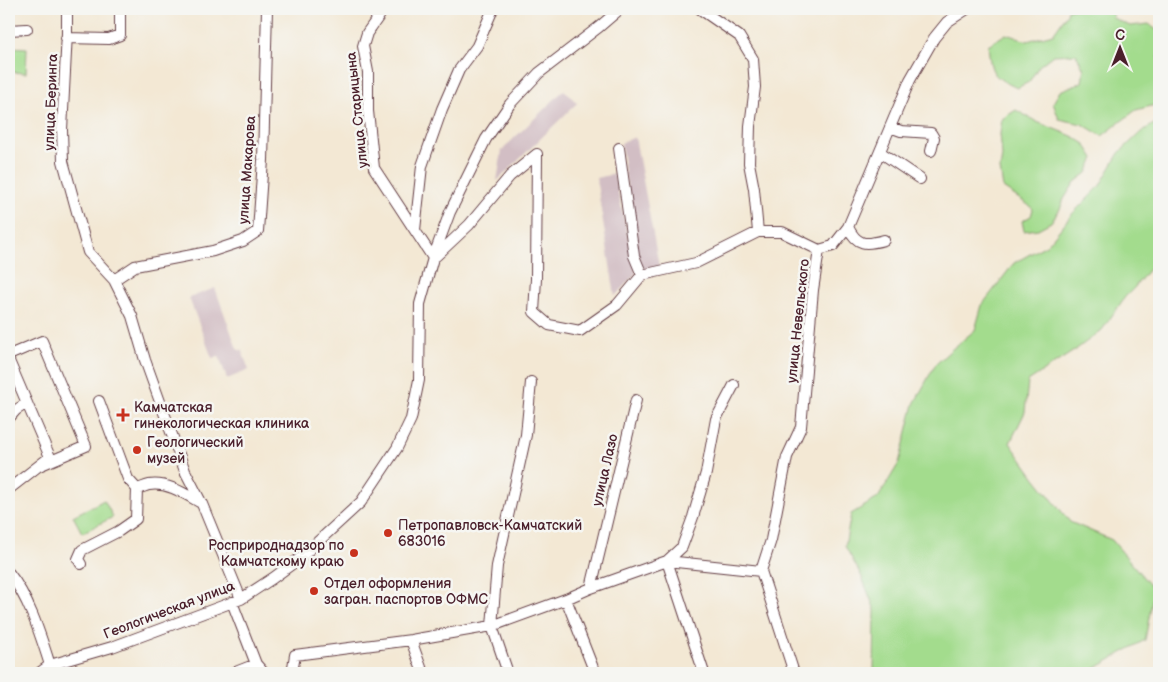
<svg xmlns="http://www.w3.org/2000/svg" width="1168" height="682" font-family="'Balsamiq Sans',sans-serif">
<rect width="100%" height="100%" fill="#f6f6f2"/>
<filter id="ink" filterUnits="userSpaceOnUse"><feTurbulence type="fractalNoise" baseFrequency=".02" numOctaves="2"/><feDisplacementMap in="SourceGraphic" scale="10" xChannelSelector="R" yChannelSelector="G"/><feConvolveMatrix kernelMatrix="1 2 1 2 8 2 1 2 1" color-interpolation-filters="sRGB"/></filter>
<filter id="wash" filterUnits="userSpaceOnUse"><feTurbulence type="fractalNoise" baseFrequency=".0096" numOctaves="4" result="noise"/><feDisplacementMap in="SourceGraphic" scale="20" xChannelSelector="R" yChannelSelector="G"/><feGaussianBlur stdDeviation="1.12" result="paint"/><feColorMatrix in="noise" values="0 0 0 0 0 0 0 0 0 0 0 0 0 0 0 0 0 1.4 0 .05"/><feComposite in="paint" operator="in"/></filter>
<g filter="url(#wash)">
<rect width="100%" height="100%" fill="#f3e8d4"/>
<path fill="#d2bec4" d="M564 90 577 103 497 181 502 150Z
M635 137 659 266 643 270 636 254 621 143Z
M614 174 636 273 615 296 596 178Z
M215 288 237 349 242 351 249 370 227 379 219 356 212 358 189 298Z"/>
<path fill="#a3dc8d" stroke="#767e5c" d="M1068 9H1111L1113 18 1130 26 1149 24 1159 32V104L1136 110 1102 136 1082 124 1059 119 1053 103 1060 91 1082 82 1084 69 1076 54 1053 55 1039 66 1029 82 1017 88C991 76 991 73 988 45L1006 34 1027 41 1053 34 1067 14Z
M9 47 27 48 26 73 9 72Z
M1016 110 1037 122 1072 136 1085 144 1094 158 1087 173 1075 182 1064 199 1060 209 1051 222 1038 229 1024 231 1022 221 1031 216 1033 209 1027 204 1003 188 1000 169 1002 156 1000 134 1002 119Z
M1154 124H1159V248L1154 263 1134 288 1125 297 1102 330 1074 351 1028 381 1025 412 1010 443 1035 478 1070 522 1112 540 1154 590 1145 640 1094 669 1090 673H877L874 669 875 610 861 575 845 546 851 514 878 498 899 463 914 404 935 365 951 350 975 330 982 305 1014 263 1048 244 1073 213 1099 187 1119 153 1141 132Z
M104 500 113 517 82 533 73 516Z"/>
</g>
<g filter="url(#ink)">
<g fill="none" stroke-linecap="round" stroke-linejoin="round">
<g stroke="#633d44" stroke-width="12">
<path id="minor" d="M67 9V33L62 130 63 161 88 252 114 280 135 266 213 251 243 241 258 231 263 160 267 9
M384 9 367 33 363 46 368 72V111L374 168 433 258
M700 9 739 36 753 59 755 87 750 126 749 163 754 189 758 232
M9 30 27 29
M66 38 109 39 120 35V9
M890 127 901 131 931 133 934 138 931 151
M619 148 634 256 642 275
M880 152 920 179
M848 227C857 246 866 245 884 240
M415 230 422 166 442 109 459 70 477 46 493 9
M819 250 833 246 848 227 910 80 934 38 947 22 967 9
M436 256 469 225 510 176 537 154 536 279 534 312 549 325 580 331 617 305 642 275 696 263 758 232H782L819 250
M114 280 132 316 145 360 185 471 202 504 241 599
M9 355 42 341 86 446 39 466
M9 361 50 457 9 489
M99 401 128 479 137 489C141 488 145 486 149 485 168 482 185 494 201 503
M9 418 16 410 27 403
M81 564 78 559 82 550 119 531 136 519 137 489
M9 573C29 598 40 634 50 665
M591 588 667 561 761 571
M232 602 256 664 264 673
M411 640 423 673
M39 673 50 665 112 647 241 599 273 578 299 559 361 502 397 448 411 419 419 380 420 304 433 258 450 212 486 139 510 104 539 73 599 27 620 9
M233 673 256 664
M292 673 295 655 411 640 492 626 566 599
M508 673 492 626 497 566 526 435 531 382
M595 673 566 599 591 588 636 400
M704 673 667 561 682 547 693 517 706 473 716 419 734 385
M794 673 761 571 771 540 787 457 801 427 813 290 819 250"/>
</g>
<use href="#minor" stroke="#fff" stroke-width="10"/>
</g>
</g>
<g fill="#c8321e" stroke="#f6f6f2" stroke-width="2">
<path d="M120.5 407.5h5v5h5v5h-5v5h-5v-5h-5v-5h5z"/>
<circle cx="137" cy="450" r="5"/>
<circle cx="388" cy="533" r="5"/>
<circle cx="354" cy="553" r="5"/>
<circle cx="314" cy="591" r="5"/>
</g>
<g text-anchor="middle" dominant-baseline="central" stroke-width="5" stroke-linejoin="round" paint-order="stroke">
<g font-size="14" fill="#4a1f2b" stroke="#f6f6f2">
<text transform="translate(51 102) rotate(-88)">улица Беринга</text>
<text transform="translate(357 110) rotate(-96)">улица Старицына</text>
<text transform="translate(247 170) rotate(-86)">улица Макарова</text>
<text transform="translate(798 321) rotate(-84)">улица Невельского</text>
<text transform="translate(605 470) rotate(-77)">улица Лазо</text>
<text transform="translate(169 610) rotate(-21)">Геологическая улица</text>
</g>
<g font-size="14" fill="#4a1f2b" stroke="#f6f6f2" text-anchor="start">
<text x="134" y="407">Камчатская<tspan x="134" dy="16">гинекологическая клиника</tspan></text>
<text x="147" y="442">Геологический<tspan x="147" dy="16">музей</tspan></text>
<text x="398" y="525">Петропавловск-Камчатский<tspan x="398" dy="16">683016</tspan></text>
<text x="344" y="545" text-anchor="end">Росприроднадзор по<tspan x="344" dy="16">Камчатскому краю</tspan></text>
<text x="324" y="583">Отдел оформления<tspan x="324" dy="16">загран. паспортов ОФМС</tspan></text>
</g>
</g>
<rect width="1168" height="682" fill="none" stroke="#f6f6f2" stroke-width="30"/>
<g transform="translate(1120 48)" stroke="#f6f6f2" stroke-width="4" paint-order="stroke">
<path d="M0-4L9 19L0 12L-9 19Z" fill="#4a1f2b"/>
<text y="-8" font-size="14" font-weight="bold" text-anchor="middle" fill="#4a1f2b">С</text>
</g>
</svg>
